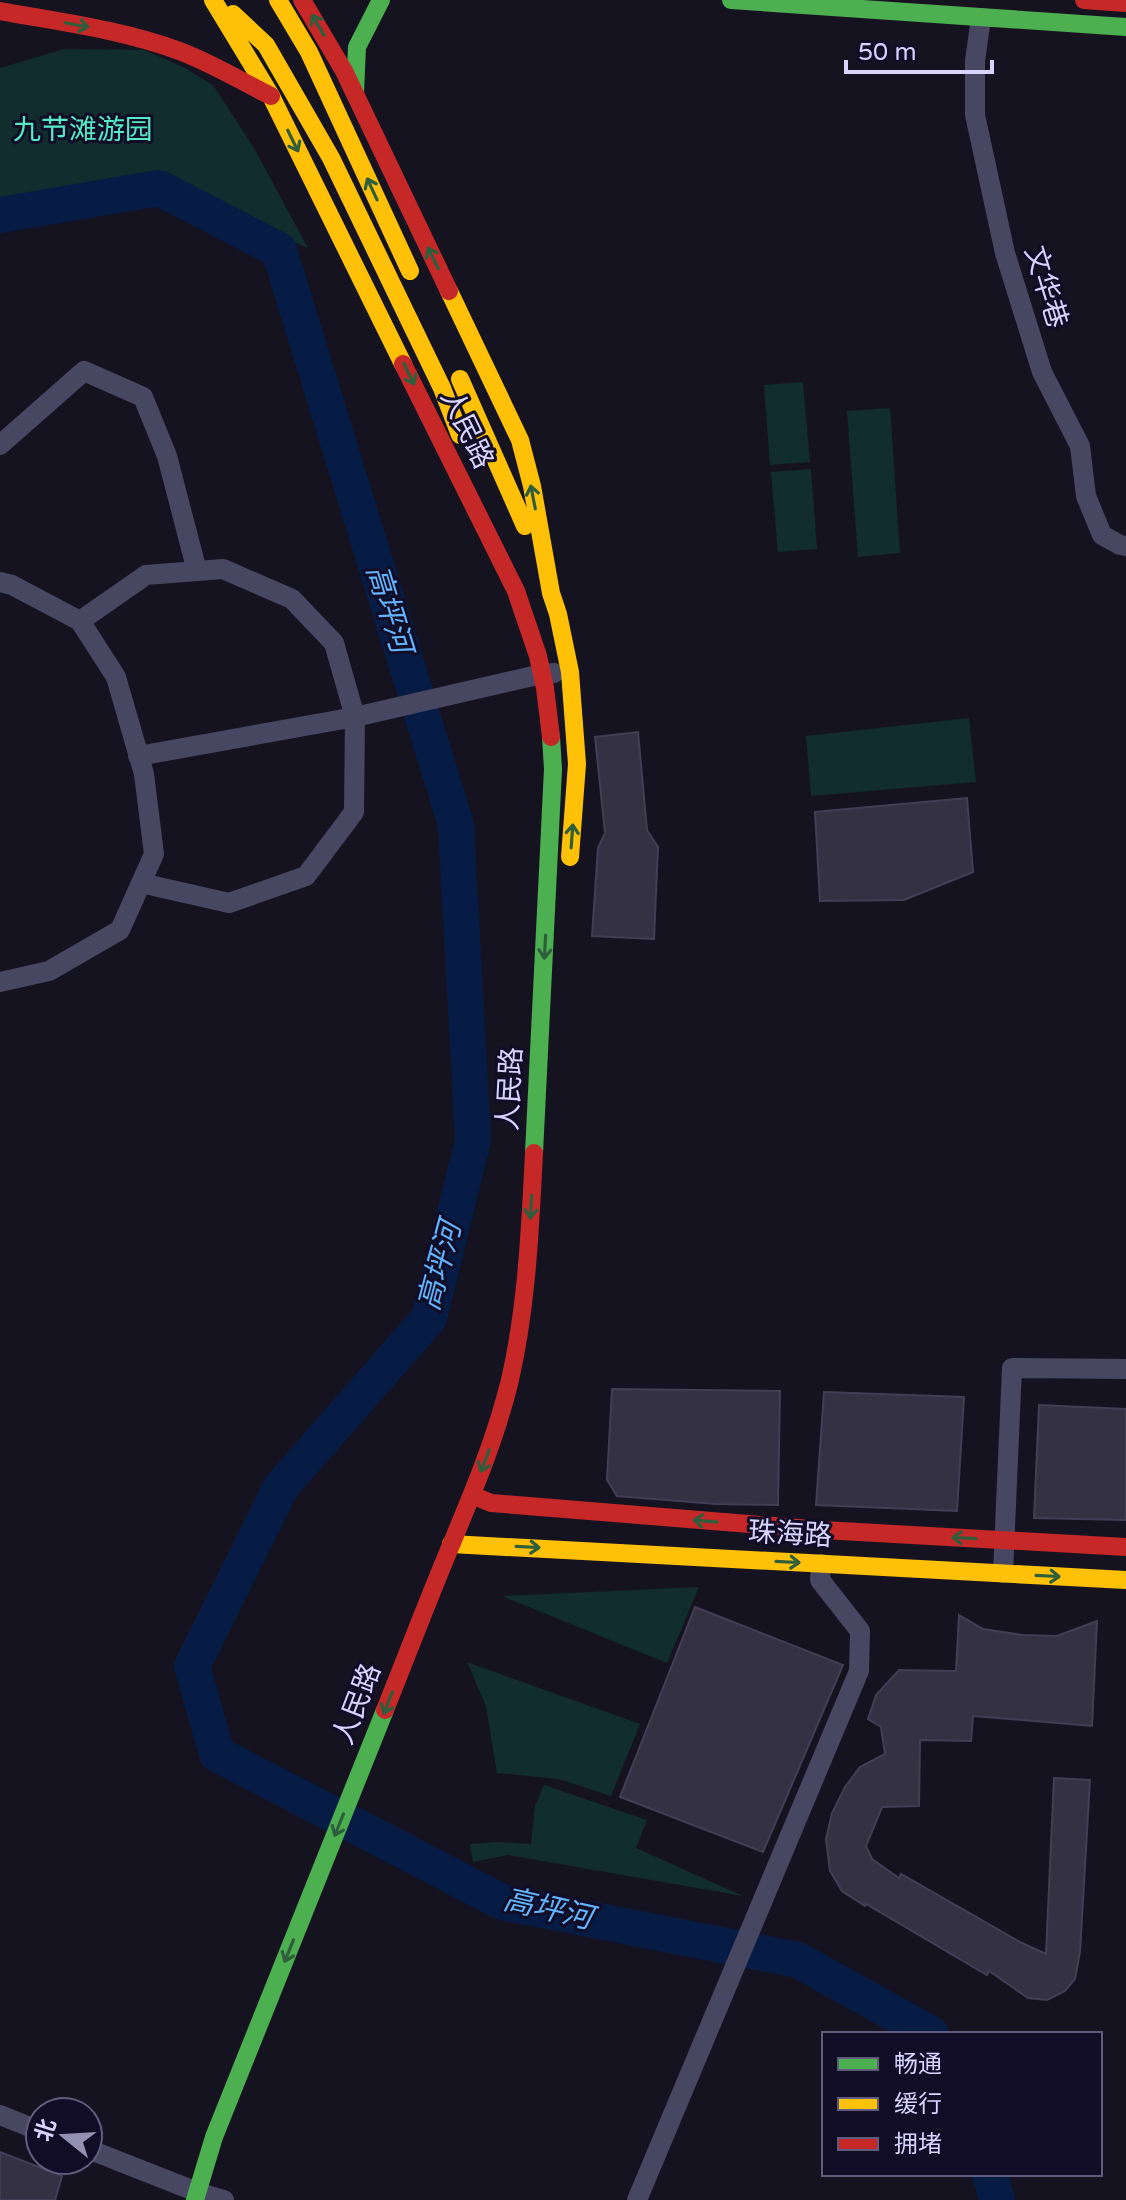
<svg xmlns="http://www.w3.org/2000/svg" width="1126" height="2200" font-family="'Varela Round','Noto Sans SC',sans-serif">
<rect width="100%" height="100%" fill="#161321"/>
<path fill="#112d2e" d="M64 49 144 50 183 67 213 85 254 148 308 248 252 223 191 204 143 202 0 227V68Z
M803 382 810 462 770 465 764 385Z
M890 408 900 553 858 557 847 411Z
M811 469 817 549 778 552 771 472Z
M969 718 976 782 811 796 806 736Z
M699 1587 667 1663 502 1596Z
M467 1662 640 1724 611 1796 559 1779 497 1773 486 1706Z
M544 1785 647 1820 636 1848 743 1896 508 1855 473 1862 470 1844 498 1842 531 1844 535 1806Z"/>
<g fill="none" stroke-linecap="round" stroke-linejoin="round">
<path stroke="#071c44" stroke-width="36" d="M0 215 159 188 279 250 456 825 473 1140 429 1318 281 1487 192 1666 217 1754 502 1902 798 1960 931 2034
M990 2174 997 2200"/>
</g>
<path fill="#343143" stroke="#433e55" stroke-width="2" d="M638 732 647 830 658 847 654 939 592 936 598 848 605 833 595 737Z
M967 798 973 872 904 900 820 901 815 812Z
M612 1389 780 1391 778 1505 716 1504 617 1496 607 1480Z
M824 1392 964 1397 957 1511 816 1505Z
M1039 1405 1126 1409V1520L1034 1518Z
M695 1607 843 1665 763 1852 620 1797Z
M959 1615 983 1629 1022 1635 1057 1636 1097 1621 1092 1726 973 1716 971 1741 920 1740 919 1806 882 1807 866 1846 872 1859 899 1878 901 1874 1020 1942 1046 1954 1054 1778 1090 1780 1080 1952 1075 1979 1065 1991 1047 2000 1028 1998 989 1971 987 1975 866 1904 865 1906 842 1891 830 1871 826 1839 832 1813 845 1787 860 1767 885 1754 881 1727 868 1719 876 1695 899 1670 956 1671Z
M0 2152 62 2176 55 2200H0Z"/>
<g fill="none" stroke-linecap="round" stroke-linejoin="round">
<path stroke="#484762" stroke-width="20" d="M981 18 975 61V115L1005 253 1042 372 1080 446 1086 496 1102 535 1120 545 1126 546
M0 445 84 371 143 397 167 456 197 571
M0 582 12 585 80 621 116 677 144 774 154 854 120 930 49 971 0 982
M80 621 146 575 223 569 292 599 334 643 355 717 354 812 306 876 229 903 141 883
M138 756 355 717 542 674 554 673
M1003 1573 1012 1368 1126 1369
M0 2115 40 2131
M88 2149 197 2192 224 2200
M637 2200 859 1671 860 1631 820 1580 821 1564"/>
<path stroke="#4caf50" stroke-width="18" d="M731 0 1126 27
M355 93 357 47 381 0
M534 1153 553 769 551 737
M195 2200 214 2137 385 1710"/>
<path stroke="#ffc107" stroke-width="18" d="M213 0 271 96 403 364
M278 0 309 52 410 271
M233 14 266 45 331 158 442 388 460 435
M449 291 520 440 532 486 551 593 558 614 570 672 577 764 570 857
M460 379 525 526
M451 1544 1126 1580"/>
<path stroke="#c62828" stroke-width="18" d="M302 0 344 71 449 291
M1084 0 1126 3
M0 11C61 22 124 30 182 52 213 64 241 81 271 96
M403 364 516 591 538 656 545 688 551 737
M472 1495 491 1503 823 1530 1126 1547
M385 1710C407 1655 428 1600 451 1545 473 1492 495 1440 509 1384 527 1308 530 1230 534 1153"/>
</g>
<defs><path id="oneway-shaft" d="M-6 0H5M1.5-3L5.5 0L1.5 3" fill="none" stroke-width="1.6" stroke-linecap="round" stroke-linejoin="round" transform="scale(2)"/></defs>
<g stroke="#2f5e3c">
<use href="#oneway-shaft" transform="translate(77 25) rotate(11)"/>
<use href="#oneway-shaft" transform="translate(318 25) rotate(-120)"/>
<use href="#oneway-shaft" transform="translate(293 141) rotate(64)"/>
<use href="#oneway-shaft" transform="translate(372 189) rotate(-115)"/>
<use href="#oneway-shaft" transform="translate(433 258) rotate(-116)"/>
<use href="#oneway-shaft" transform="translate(409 374) rotate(64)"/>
<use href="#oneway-shaft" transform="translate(533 497) rotate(-101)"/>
<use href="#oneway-shaft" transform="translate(572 836) rotate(-86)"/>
<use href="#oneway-shaft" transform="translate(545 947) rotate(93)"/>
<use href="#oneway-shaft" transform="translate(531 1207) rotate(93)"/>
<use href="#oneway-shaft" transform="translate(485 1461) rotate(111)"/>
<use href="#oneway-shaft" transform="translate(705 1521) rotate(-175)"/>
<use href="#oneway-shaft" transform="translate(964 1538) rotate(-177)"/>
<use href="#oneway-shaft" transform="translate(528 1547) rotate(3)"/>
<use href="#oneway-shaft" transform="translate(788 1562) rotate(3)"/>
<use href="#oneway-shaft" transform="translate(1048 1576) rotate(3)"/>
<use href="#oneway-shaft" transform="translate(388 1703) rotate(111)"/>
<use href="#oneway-shaft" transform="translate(339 1825) rotate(112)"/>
<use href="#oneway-shaft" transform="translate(289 1951) rotate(112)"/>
</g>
<g text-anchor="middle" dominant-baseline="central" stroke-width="6" stroke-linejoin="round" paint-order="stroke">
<g font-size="28" fill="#55e9c6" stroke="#120d27">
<text x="83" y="130">九节滩游园</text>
</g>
<g font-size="28" fill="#d8d3ff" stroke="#120d27">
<text transform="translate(1046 287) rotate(73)">文华巷</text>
<text transform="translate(467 429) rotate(64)">人民路</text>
<text transform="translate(510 1089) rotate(-87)">人民路</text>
<text transform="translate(790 1534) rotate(3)">珠海路</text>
<text transform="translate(357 1704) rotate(-69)">人民路</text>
</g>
<g font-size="30" font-style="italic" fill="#61b4ff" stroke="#120d27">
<text transform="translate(389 609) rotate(73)">高坪河</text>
<text transform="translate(440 1266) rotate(-75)">高坪河</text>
<text transform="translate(548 1909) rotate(13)">高坪河</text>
</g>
</g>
<rect x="822" y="2032" width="280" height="144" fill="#120d27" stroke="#615c7d" stroke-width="2"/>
<rect x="838" y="2058" width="40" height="12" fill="#4caf50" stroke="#615c7d" stroke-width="2"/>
<text x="894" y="2072" font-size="24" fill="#d8d3ff">畅通</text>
<rect x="838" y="2098" width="40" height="12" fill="#ffc107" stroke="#615c7d" stroke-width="2"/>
<text x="894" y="2112" font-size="24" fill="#d8d3ff">缓行</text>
<rect x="838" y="2138" width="40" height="12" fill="#c62828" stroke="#615c7d" stroke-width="2"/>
<text x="894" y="2152" font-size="24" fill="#d8d3ff">拥堵</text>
<g transform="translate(64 2136) rotate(288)"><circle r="38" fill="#120d27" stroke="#615c7d" stroke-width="2"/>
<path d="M0-6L14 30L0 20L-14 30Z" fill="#9490b1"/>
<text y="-12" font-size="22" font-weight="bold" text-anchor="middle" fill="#d8d3ff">北</text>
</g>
<path d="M846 60v12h146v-12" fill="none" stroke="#d8d3ff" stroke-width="4"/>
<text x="858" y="60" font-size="24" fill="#d8d3ff" stroke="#120d27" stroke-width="6" paint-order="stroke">50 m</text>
</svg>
